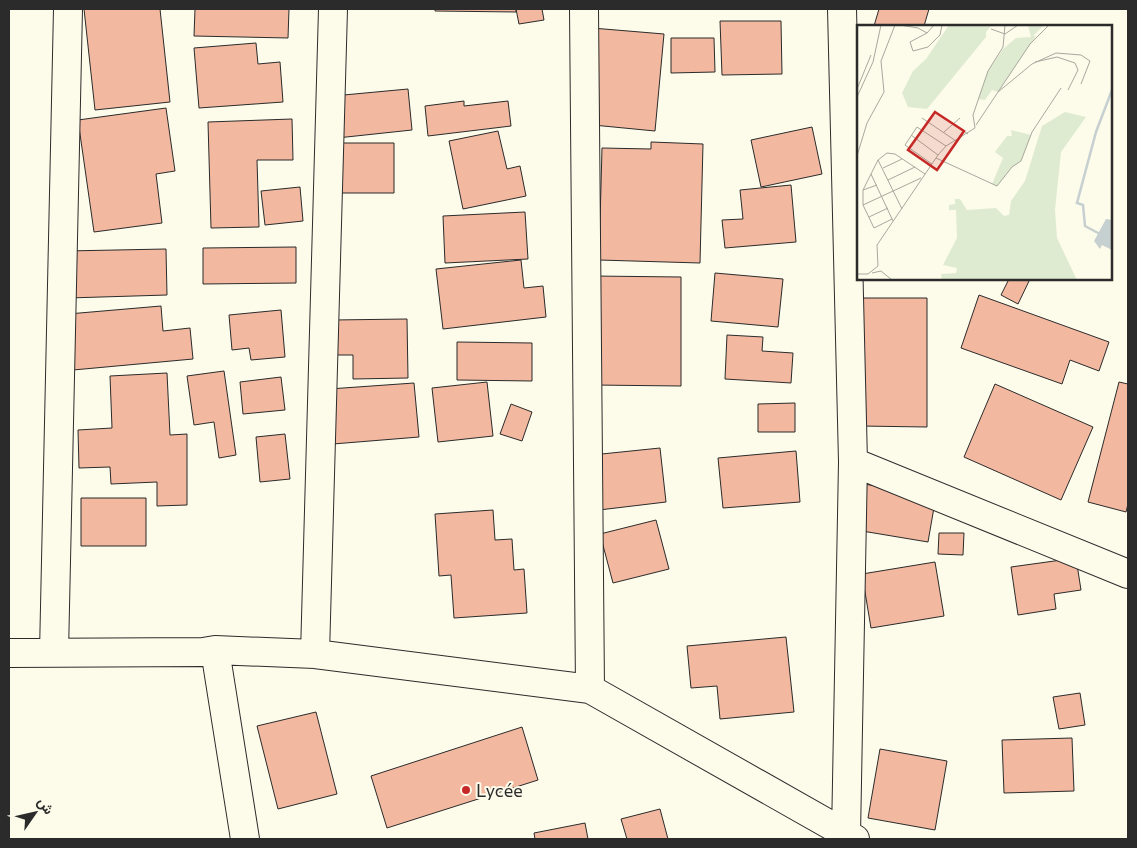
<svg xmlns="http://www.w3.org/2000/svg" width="1137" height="848" font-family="Commissioner,Vazirmatn,sans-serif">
<rect width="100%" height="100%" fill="#fdfbea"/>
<path fill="#f2b8a0" stroke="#2b2b2b" d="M84 9H160L170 102 95 110Z
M195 9H289L288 38 194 36Z
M435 9H516V12L435 11Z
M516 9H542L544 20 519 24Z
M879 9H929L924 26H874Z
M720 21H781L782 74 722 75Z
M592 28 664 34 655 131 593 125Z
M671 38H714L715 72 671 73Z
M256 43 258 64 280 62 283 102 199 108 194 48Z
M408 89 412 130 337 138 333 96Z
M464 101V106L508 101 511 126 428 136 425 106Z
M166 108 175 171 156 174 162 223 94 232 78 120Z
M292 119 293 160H257L259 227 211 228 208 122Z
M812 127 822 174 761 187 751 140Z
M498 131 507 169 520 166 526 196 463 209 449 141Z
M651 142 703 144 700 263 599 260 602 148 651 149Z
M335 143H394V193H335Z
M791 185 796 242 725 248 722 220 743 219 740 190Z
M300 187 303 221 265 225 261 191Z
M525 212 528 259 445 263 443 216Z
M296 247V283L203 284V248Z
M166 249 167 295 68 298 66 251Z
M521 260 524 288 543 286 546 317 443 329 436 269Z
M715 273 783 279 778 327 711 321Z
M593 276 681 277V386L593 385Z
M1009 279H1030L1018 304 1001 295Z
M979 295 1109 342 1099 371 1070 360 1062 384 961 348Z
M860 298H927V427L860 426Z
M161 306 163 331 190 328 193 359 73 370 68 314Z
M281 310 285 357 251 360 249 348 232 350 229 315Z
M407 319 408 378 353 379V355H334L333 320Z
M727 335 763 337 762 351 793 353 791 383 725 379Z
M457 342 532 343V381L457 380Z
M224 371 236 455 219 458 214 422 194 425 187 376Z
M167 373 170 435 187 434V505L157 506V482L111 484 110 467 79 468 78 430 112 428 110 376Z
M281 377 285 410 243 414 240 382Z
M487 382 493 436 438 442 432 388Z
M1119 382 1128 384V504L1126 512 1088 502Z
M414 383 419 437 333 444 329 389Z
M995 384 1093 427 1061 500 964 457Z
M795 403V432H758V404Z
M511 404 532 412 522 441 500 434Z
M285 434 290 479 260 482 256 437Z
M660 448 666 502 599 510 592 455Z
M796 451 800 502 723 508 718 458Z
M864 484 936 496 928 542 856 530Z
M81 498H146V546H81Z
M493 510 495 540 512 539 514 570 524 569 527 613 454 618 451 575 439 576 435 514Z
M656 520 669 569 613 583 600 534Z
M939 533H964L963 555 938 554Z
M1076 558 1081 590 1054 594 1056 609 1018 615 1011 567Z
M935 562 944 616 871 628 862 574Z
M786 637 794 712 720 719 717 686 691 688 687 646Z
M1080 693 1085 725 1059 729 1053 697Z
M316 712 337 794 278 809 257 726Z
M522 727 538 780 387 828 371 776Z
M1072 738 1074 791 1004 793 1002 740Z
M880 749 947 761 935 830 868 818Z
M660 809 668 839H627L621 819Z
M585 823 588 839H535L534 833Z"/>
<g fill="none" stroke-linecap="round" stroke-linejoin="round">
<g stroke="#2b2b2b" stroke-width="30">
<path id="minor" d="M584 9 590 689
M842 9 853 462 846 835
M853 462 1128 574
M215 650 245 839
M9 653 203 652 215 650 315 654 590 689 855 839
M54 653 68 9
M315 654 333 9"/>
</g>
<use href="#minor" stroke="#fdfbea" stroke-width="28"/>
</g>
<circle fill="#c62828" stroke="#fdfbea" stroke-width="2" cx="466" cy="790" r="5"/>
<g text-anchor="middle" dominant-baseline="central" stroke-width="4" stroke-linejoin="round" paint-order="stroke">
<g font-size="18" fill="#2b2b2b" stroke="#fdfbea" text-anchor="start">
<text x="476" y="790">Lycée</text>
</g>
</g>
<g transform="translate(857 25)">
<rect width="255" height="255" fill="#fdfbea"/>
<path d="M92 0H135L129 7V12L70 84 51 82 45 68 56 46 69 34ZM171 0H187L176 11H179L141 67 135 65 128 75 121 74 131 46 146 24 159 13 174 12ZM208 87 229 92 204 127 198 185 200 213 220 255H85L84 249 99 248 100 243 86 240 100 213 99 185H92V180L98 179V174H103L110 185 139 183 147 191 152 190 154 176 168 156 185 101ZM154 105 174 110 164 136 155 142 140 161 135 159 146 133 138 127 150 111H155Z" fill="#deebd1"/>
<path d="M249 194 255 195V225L245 220 243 224 237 216Z" fill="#c7d0d0"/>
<path fill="none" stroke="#c7d0d0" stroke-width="2.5" d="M243 209 228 201 226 180 220 178 239 107 255 65"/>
<path fill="none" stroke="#a9a89e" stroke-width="1" d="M43 0 61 3 70 8 77 0M134 4 148 9 161 0M70 8 53 17 56 26 71 22 83 10 85 0M178 37 200 32 218 38 221 45 211 65M0 64 14 30M141 67 175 39 199 28 224 30 233 36 224 59M0 72 16 37 24 0M65 93 99 116M98 100 111 109M119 100 173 19 192 0M87 107 103 93M54 110 81 130M0 131 10 98 27 67 24 36 38 0M79 133 140 161 155 142 164 136 175 107 204 63M21 135 45 184M75 139 48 120 60 102 89 121M26 143 45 134M14 149 36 196M31 155 58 142M20 160 6 165V180L17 203 35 194M6 165 21 135 30 128 38 129 68 149M6 180 64 153M12 192 31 183M15 248 24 246 35 255M0 249H11L21 241 20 220 81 130 89 121 118 103 116 90 131 46 146 22 148 0"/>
<path fill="#c62828" fill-opacity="0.15" stroke="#c62828" stroke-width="2.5" d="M78 87 107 106 80 145 51 125Z"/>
<rect width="255" height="255" fill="none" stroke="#2b2b2b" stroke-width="2.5"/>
</g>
<rect width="1137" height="848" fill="none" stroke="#2b2b2b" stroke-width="20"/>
<g transform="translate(35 813) rotate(56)" stroke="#fdfbea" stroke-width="4" paint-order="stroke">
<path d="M0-4L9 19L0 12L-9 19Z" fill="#2b2b2b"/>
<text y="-8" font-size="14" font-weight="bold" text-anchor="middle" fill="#2b2b2b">ش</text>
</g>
</svg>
